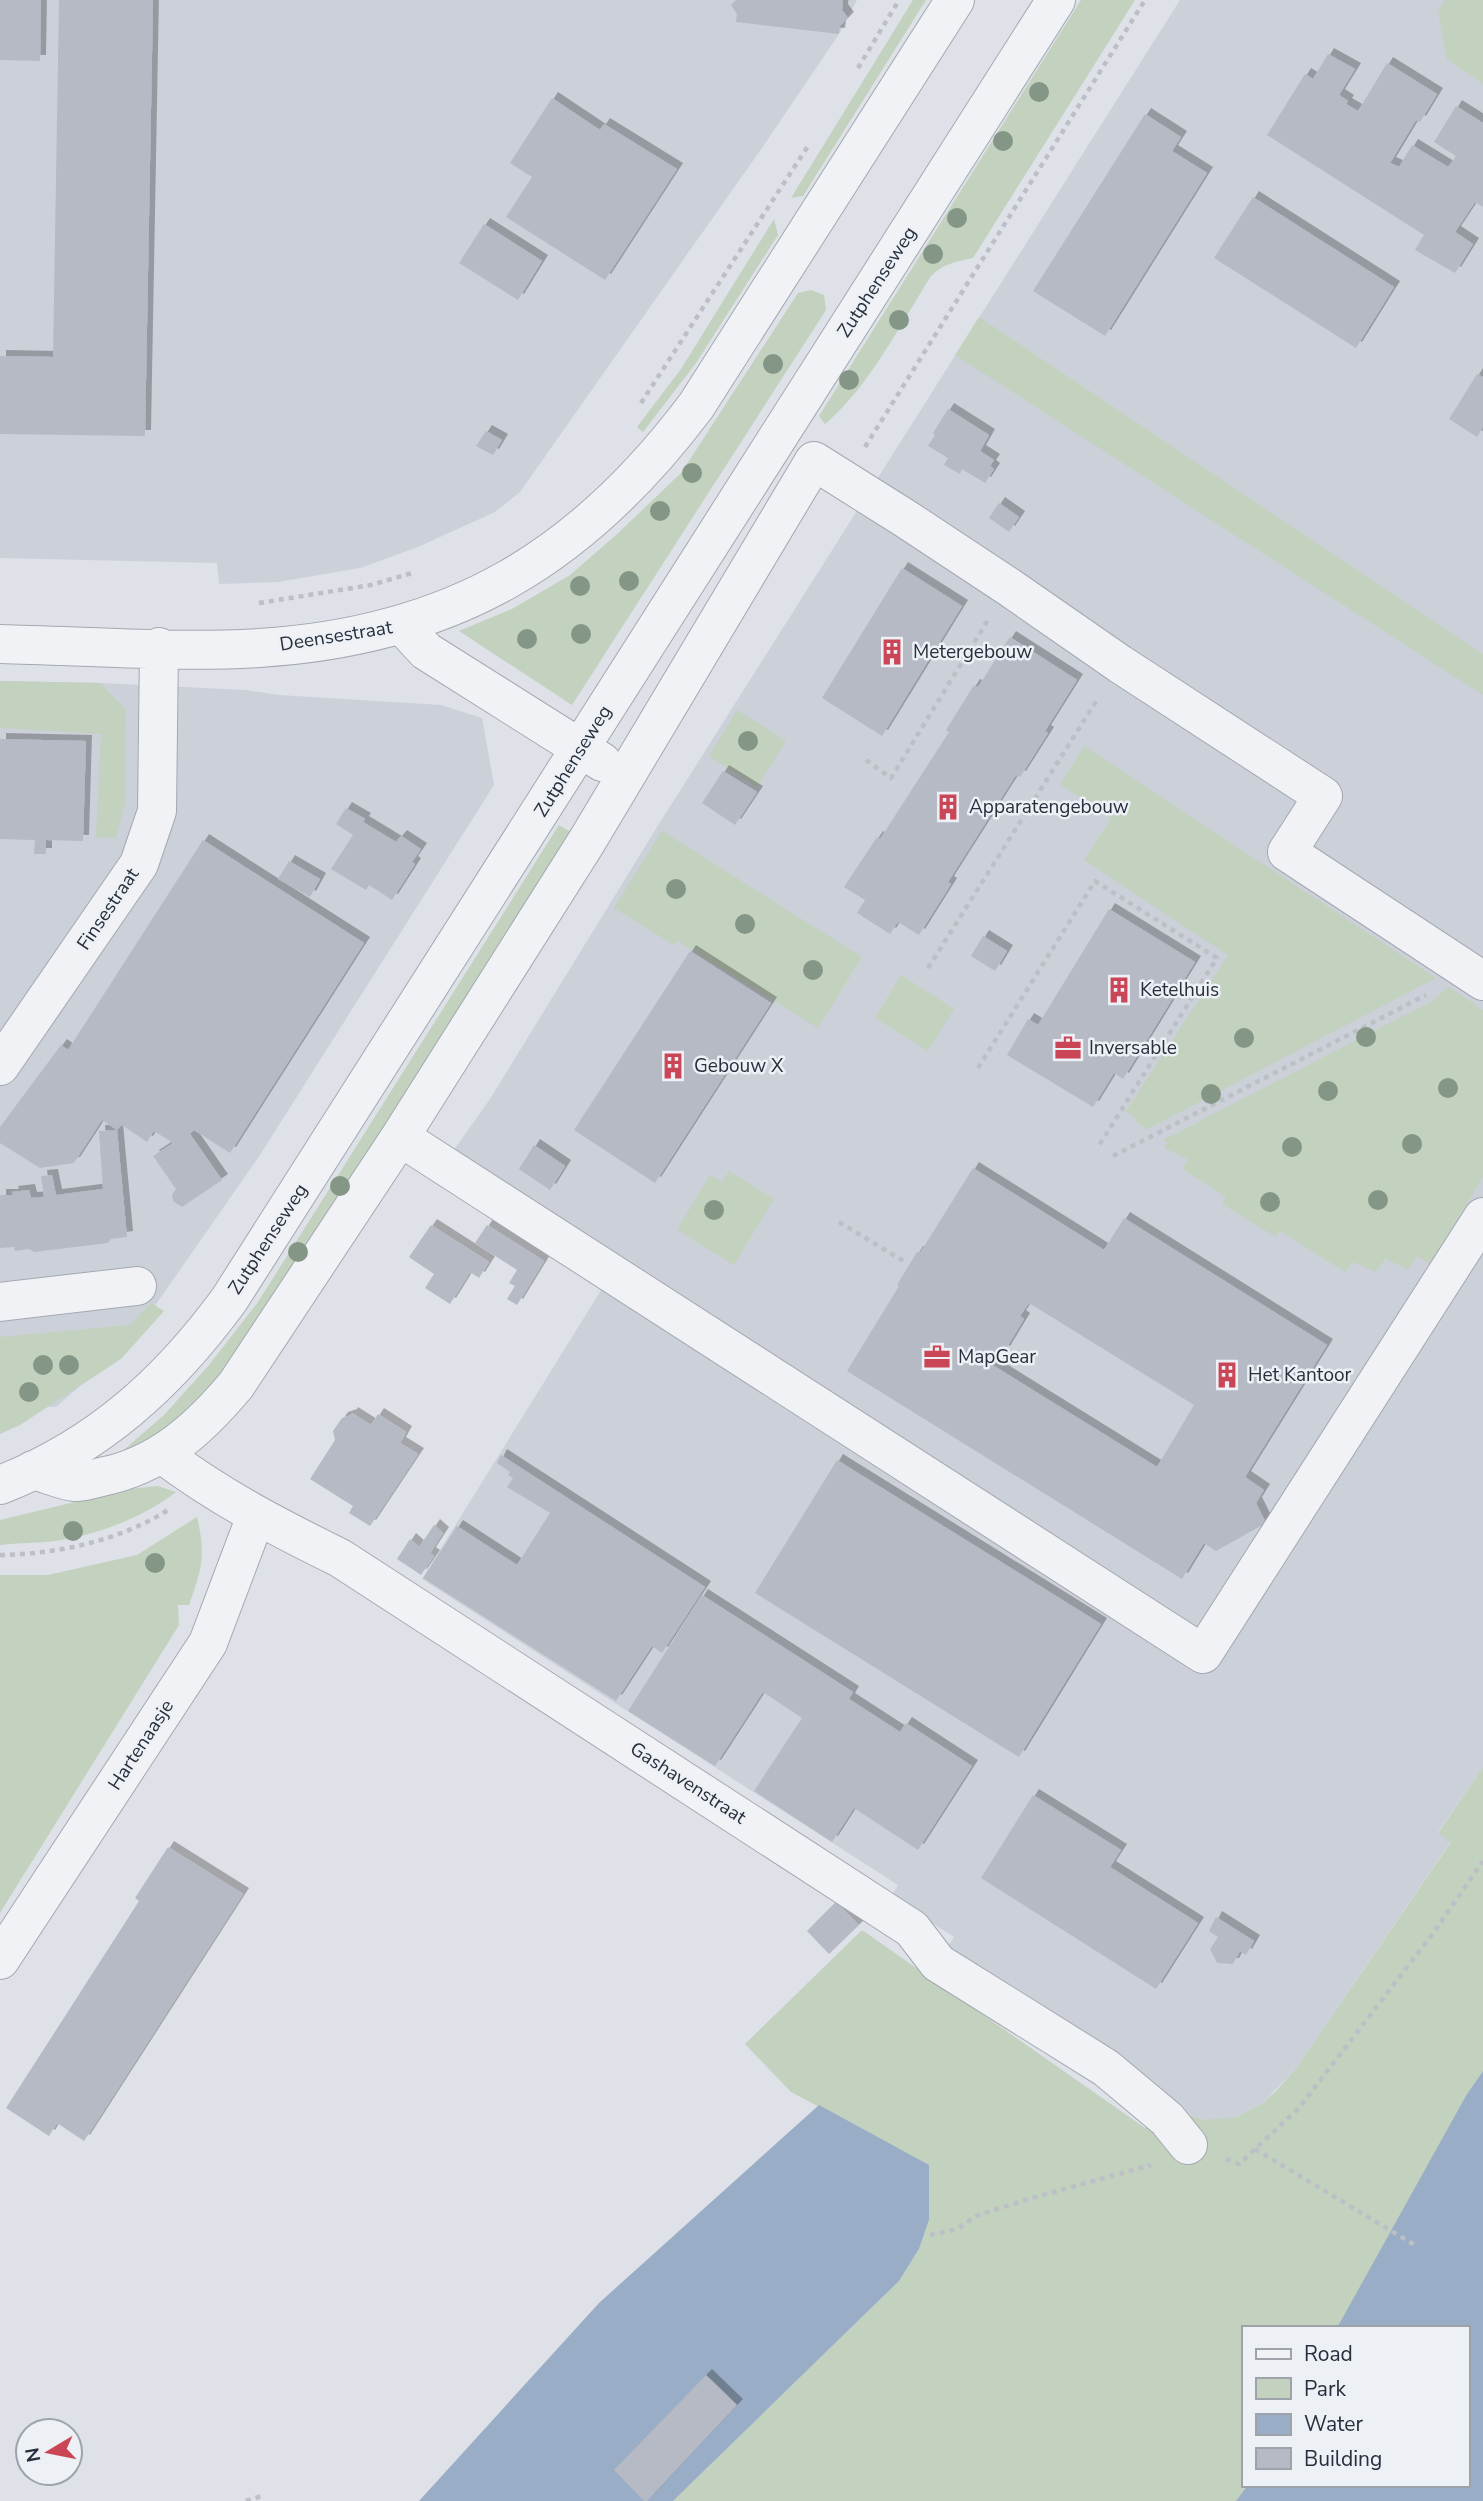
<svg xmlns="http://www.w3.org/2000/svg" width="1483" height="2501" font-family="'Nunito Sans',sans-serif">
<defs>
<filter id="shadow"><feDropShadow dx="6" dy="-6" stdDeviation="0" flood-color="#0004"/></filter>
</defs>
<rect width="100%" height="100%" fill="#dee1e7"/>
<path fill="#ccd0d9" d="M0 0H857L839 34 764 145 520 492 495 512 418 547 360 568 278 582 219 584 217 563 0 558Z
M1180 0H1483V1767L1438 1832 1451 1841 1297 2067 1263 2103 1236 2117 1219 2120H1205L1185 2114 945 1951 954 1937 891 1897 898 1885 422 1579 603 1287 432 1181 490 1099 657 827Z
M0 681 100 683 245 690 279 695 441 705 482 718 494 785 258 1158 129 1343 56 1407 0 1404Z"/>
<path fill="#c3d1bf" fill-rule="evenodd" d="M913 0H926L803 196 791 198Z
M1081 0H1135L973 258C957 261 943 264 931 276 900 325 869 387 825 424L819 416Z
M1445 0H1483V84L1447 59 1438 11Z
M774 219 778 235 696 363 643 432 637 427 681 369Z
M811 290 824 295 826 310 572 705 459 631 512 609 570 575 616 535 681 473 798 293Z
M979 317 1483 654V695L955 355Z
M0 681 100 683 126 709 125 803 116 838 96 837 101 734 0 728Z
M737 710 786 741 757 787 709 756Z
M1084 746 1436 978 1144 1131 1146 1128 1136 1122 1137 1119 1126 1111 1228 955 1084 860 1111 818 1060 784Z
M559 825 578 836 198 1411 111 1461 164 1415 209 1365 258 1302Z
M662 831 862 957 818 1028 677 941 674 945 614 908Z
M901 975 954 1009 928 1051 875 1018Z
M1449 987 1483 1010V1177L1430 1264 1417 1256 1408 1269 1385 1259 1376 1272 1352 1262 1345 1272 1280 1231 1276 1237 1222 1204 1226 1197 1182 1169 1188 1159 1164 1148 1167 1143 1163 1140 1432 1001Z
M729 1171 774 1199 734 1265 677 1230 710 1175 722 1182Z
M151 1303 164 1311 121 1359 20 1425 0 1434V1337L130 1325Z
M158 1486 176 1492C143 1518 96 1535 55 1541 37 1543 18 1543 0 1545V1520L129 1489Z
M197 1517C206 1556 202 1568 189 1605H178L179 1625 0 1913V1575H48L137 1555Z
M1483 1767V2071L1467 2094 1483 2086V2501H673L899 2281 919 2249 929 2220 928 2165 791 2092 745 2044 862 1930 1145 2128 1175 2115 1185 2114 1205 2120 1236 2117 1263 2103 1276 2091 1297 2067 1451 1842 1438 1833ZM1243 2328H1467V2485H1243Z"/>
<path fill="#99aec6" d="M1483 2071V2501H1236L1248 2485H1467V2328H1337L1467 2094Z
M819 2105 929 2165V2220L919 2249 899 2281 673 2501H419L599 2303Z"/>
<path fill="#b5bac4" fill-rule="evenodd" filter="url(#shadow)" d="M0 0H41L40 61 0 60Z
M59 0H153L145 436 0 434V356L53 357Z
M736 0H843L842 10 848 18 840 26 839 34 736 22 737 14 731 5Z
M1328 54 1355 69 1339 95 1348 101 1346 104 1358 111 1387 63 1437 94 1420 122 1416 120 1390 163 1399 167 1412 145 1448 167 1456 156 1434 142 1456 106 1483 123V207L1475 202 1455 232 1473 244 1455 273 1415 250 1424 235 1267 135 1305 74 1313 79Z
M552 98 600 130 604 124 677 169 605 280 506 217 532 177 510 163Z
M1145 114 1181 137 1172 151 1207 173 1105 336 1033 291Z
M1253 197 1394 287 1356 348 1214 258Z
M484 224 542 261 518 300 459 263Z
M1477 374 1483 377V427L1477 437 1449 419Z
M948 409 989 435 980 451 994 460 990 466 994 469 985 483 962 469 960 474 944 465 948 458 928 446 935 435 933 433Z
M486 431 502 440 493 455 476 446Z
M999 503 1019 517 1009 532 989 518Z
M902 568 962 606 882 736 822 698Z
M1010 637 1077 680 1045 731 1048 733 1020 777 1016 775 948 882 951 884 919 935 898 922 890 934 857 913 865 900 844 887 877 837 880 839 949 732 946 730 974 685 978 687Z
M0 739 86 741 83 841 46 840V854H34L35 840 0 839Z
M723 771 757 792 735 825 702 803Z
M346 808 365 819 363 822 396 842 401 836 421 849 412 862 415 864 392 900 369 885 366 890 331 869 353 835 336 824Z
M203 840 364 943 230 1153 194 1130 190 1134 222 1180 182 1207 173 1201 172 1195 176 1189 153 1156 173 1143 154 1131 147 1142 122 1125 117 1130 102 1120 74 1163 40 1168 0 1143V1127L61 1045 68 1050Z
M289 861 320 879 310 897 278 879Z
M1109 909 1195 962 1123 1079 1114 1073 1093 1107 1007 1055 1028 1019 1038 1025Z
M983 936 1007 951 995 971 971 956Z
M690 951 771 1003 655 1183 574 1130Z
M117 1130 127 1237 111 1239 108 1243 34 1252 29 1249 14 1251 15 1247 0 1248V1195H13L12 1192 29 1190 31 1198 44 1197 41 1176 52 1175 56 1195 103 1189 99 1131Z
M534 1145 565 1166 550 1190 519 1169Z
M973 1168 1104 1250 1124 1218 1327 1345 1245 1477 1264 1490 1256 1503 1266 1523 1216 1551 1204 1543 1182 1579 847 1371 899 1286 897 1285 917 1252 920 1253ZM1029 1303 1194 1405 1157 1467 991 1364 1000 1350 1004 1352 1024 1319 1020 1316Z
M431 1225 489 1262 479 1278 470 1272 450 1304 425 1288 434 1274 409 1257Z
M487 1225 544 1261 517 1305 507 1299 515 1286 509 1283 517 1270 475 1243Z
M352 1413 371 1425 378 1414 406 1432 400 1443 418 1454 370 1526 349 1513 353 1506 310 1479 335 1440 333 1431 342 1418 351 1415Z
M501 1455 705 1587 662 1653 652 1646 616 1701 423 1578 457 1526 517 1565 550 1513 507 1487 513 1478 508 1475 510 1472 497 1463Z
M837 1460 1101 1624 1019 1757 755 1593Z
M434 1525 443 1533 430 1553 434 1556 421 1575 397 1559 410 1539 419 1547Z
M702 1595 853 1692 849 1699 900 1732 906 1723 972 1766 918 1850 854 1808 832 1842 754 1791 802 1718 763 1692 715 1766 628 1711Z
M1033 1795 1121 1850 1110 1867 1198 1923 1156 1989 981 1878Z
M168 1847 243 1894 84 2141 57 2123 49 2136 6 2108 139 1901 135 1898Z
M836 1902 859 1925 829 1954 807 1931Z
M1216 1917 1254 1941 1246 1955 1240 1951 1233 1964 1217 1963 1210 1949 1218 1937 1209 1931Z
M706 2375 737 2405 647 2501H644L614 2470Z"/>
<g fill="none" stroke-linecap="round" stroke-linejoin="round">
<g stroke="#a3a8b1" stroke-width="40">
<path id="minor" d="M402 625 426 651 602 762
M0 644C85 646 174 653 259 648 452 636 581 559 696 406L955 0
M0 1066 139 864 157 811 159 647
M400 1137 1203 1654 1483 1217
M0 1302 137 1286
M162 1454C219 1497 277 1527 340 1558L912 1929 938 1963 1106 2068 1167 2119 1188 2145
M33 1470C46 1473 62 1481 75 1482 83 1482 93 1479 101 1477 159 1466 200 1428 236 1385L400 1137 587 841 814 461 906 519 1009 587 1120 664 1323 796 1287 852 1483 981
M0 1485C98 1447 168 1383 229 1300L1056 0
M0 1960 208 1643 256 1516"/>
</g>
<path stroke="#bcbfc5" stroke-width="4.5" stroke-dasharray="5 5" stroke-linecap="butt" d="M858 68 899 0
M641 403 810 143
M865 447 1145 0
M259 603 371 585 412 573
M866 760 891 778 988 620
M928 968 1097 700
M978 1068 1095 881 1217 958 1098 1147
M1113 1156 1426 995
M839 1222 907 1263
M0 1555C57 1554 119 1541 168 1510
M1255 2149 1418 2247
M1226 2159 1239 2164 1299 2108 1434 1932 1483 1861
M930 2235 957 2229 976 2216 1025 2200 1151 2165
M246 2501 265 2495"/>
<use href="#minor" stroke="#f0f2f5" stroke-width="38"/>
</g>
<g fill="#849685">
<circle cx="1039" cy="92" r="10"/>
<circle cx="1003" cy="141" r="10"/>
<circle cx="957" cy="218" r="10"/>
<circle cx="933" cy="254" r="10"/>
<circle cx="899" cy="320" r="10"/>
<circle cx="773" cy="364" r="10"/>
<circle cx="849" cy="380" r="10"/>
<circle cx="692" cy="473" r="10"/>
<circle cx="660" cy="511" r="10"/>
<circle cx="629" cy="581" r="10"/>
<circle cx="580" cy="586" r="10"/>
<circle cx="581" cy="634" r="10"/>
<circle cx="527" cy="639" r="10"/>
<circle cx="748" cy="741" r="10"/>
<circle cx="676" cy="889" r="10"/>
<circle cx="745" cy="924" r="10"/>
<circle cx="813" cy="970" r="10"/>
<circle cx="1366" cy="1037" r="10"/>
<circle cx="1244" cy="1038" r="10"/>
<circle cx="1448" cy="1088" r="10"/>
<circle cx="1328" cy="1091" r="10"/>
<circle cx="1211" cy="1094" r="10"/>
<circle cx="1412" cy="1144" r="10"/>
<circle cx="1292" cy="1147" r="10"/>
<circle cx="340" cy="1186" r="10"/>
<circle cx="1378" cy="1200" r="10"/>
<circle cx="1270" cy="1202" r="10"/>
<circle cx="714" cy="1210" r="10"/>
<circle cx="298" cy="1252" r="10"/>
<circle cx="43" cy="1365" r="10"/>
<circle cx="69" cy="1365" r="10"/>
<circle cx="29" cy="1392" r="10"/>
<circle cx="73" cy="1531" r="10"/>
<circle cx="155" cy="1563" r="10"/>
</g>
<defs>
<g id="building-bare" transform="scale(2.1)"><path d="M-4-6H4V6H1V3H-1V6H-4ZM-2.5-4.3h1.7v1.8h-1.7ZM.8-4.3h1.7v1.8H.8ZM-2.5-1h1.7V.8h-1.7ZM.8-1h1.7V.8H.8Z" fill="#ca4556" stroke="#edf0f5" stroke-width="2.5" paint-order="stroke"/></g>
<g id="office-bare" transform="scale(2.1)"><path d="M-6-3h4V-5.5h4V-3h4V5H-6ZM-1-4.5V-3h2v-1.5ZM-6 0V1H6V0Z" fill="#ca4556" stroke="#edf0f5" stroke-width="2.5" paint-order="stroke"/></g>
</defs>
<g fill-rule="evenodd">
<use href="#building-bare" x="892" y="652"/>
<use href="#building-bare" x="948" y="807"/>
<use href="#building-bare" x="1119" y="990"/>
<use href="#office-bare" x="1068" y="1048"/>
<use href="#building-bare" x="673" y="1066"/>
<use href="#office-bare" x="937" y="1357"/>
<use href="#building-bare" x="1227" y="1375"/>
</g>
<g text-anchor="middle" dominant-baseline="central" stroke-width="5" stroke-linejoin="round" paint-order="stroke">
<g font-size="19" fill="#272f3d" stroke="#edf0f5">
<text transform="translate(877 282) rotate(-57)">Zutphenseweg</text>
<text transform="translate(336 636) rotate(-9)">Deensestraat</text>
<text transform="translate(573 761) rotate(-58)">Zutphenseweg</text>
<text transform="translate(108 909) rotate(-56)">Finsestraat</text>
<text transform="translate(268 1239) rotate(-57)">Zutphenseweg</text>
<text transform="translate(141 1745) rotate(-57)">Hartenaasje</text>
<text transform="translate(688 1783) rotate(33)">Gashavenstraat</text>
</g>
<g font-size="19" fill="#272f3d" stroke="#edf0f5" text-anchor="start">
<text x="913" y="652">Metergebouw</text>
<text x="969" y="807">Apparatengebouw</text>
<text x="1140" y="990">Ketelhuis</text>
<text x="1089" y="1048">Inversable</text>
<text x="694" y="1066">Gebouw X</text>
<text x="958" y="1357">MapGear</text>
<text x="1248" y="1375">Het Kantoor</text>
</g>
</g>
<rect x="1242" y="2326" width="228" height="161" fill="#edf0f5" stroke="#9ea3ab" stroke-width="2"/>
<rect x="1256" y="2349" width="35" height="10" fill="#f0f2f5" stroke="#9ea3ab" stroke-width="2"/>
<text x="1304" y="2361" font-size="21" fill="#272f3d">Road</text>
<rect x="1256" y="2378" width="35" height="21" fill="#c3d1bf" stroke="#9ea3ab" stroke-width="2"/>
<text x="1304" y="2396" font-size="21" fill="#272f3d">Park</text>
<rect x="1256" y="2414" width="35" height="21" fill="#99aec6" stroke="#9ea3ab" stroke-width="2"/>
<text x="1304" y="2431" font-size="21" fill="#272f3d">Water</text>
<rect x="1256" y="2448" width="35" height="21" fill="#b5bac4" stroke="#9ea3ab" stroke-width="2"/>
<text x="1304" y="2466" font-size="21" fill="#272f3d">Building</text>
<g transform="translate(49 2452) rotate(260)"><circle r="33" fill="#edf0f5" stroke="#9ea3ab" stroke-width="2"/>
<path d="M0-5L12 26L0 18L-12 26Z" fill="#ca4556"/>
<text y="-10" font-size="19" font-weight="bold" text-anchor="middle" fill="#272f3d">N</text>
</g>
</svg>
